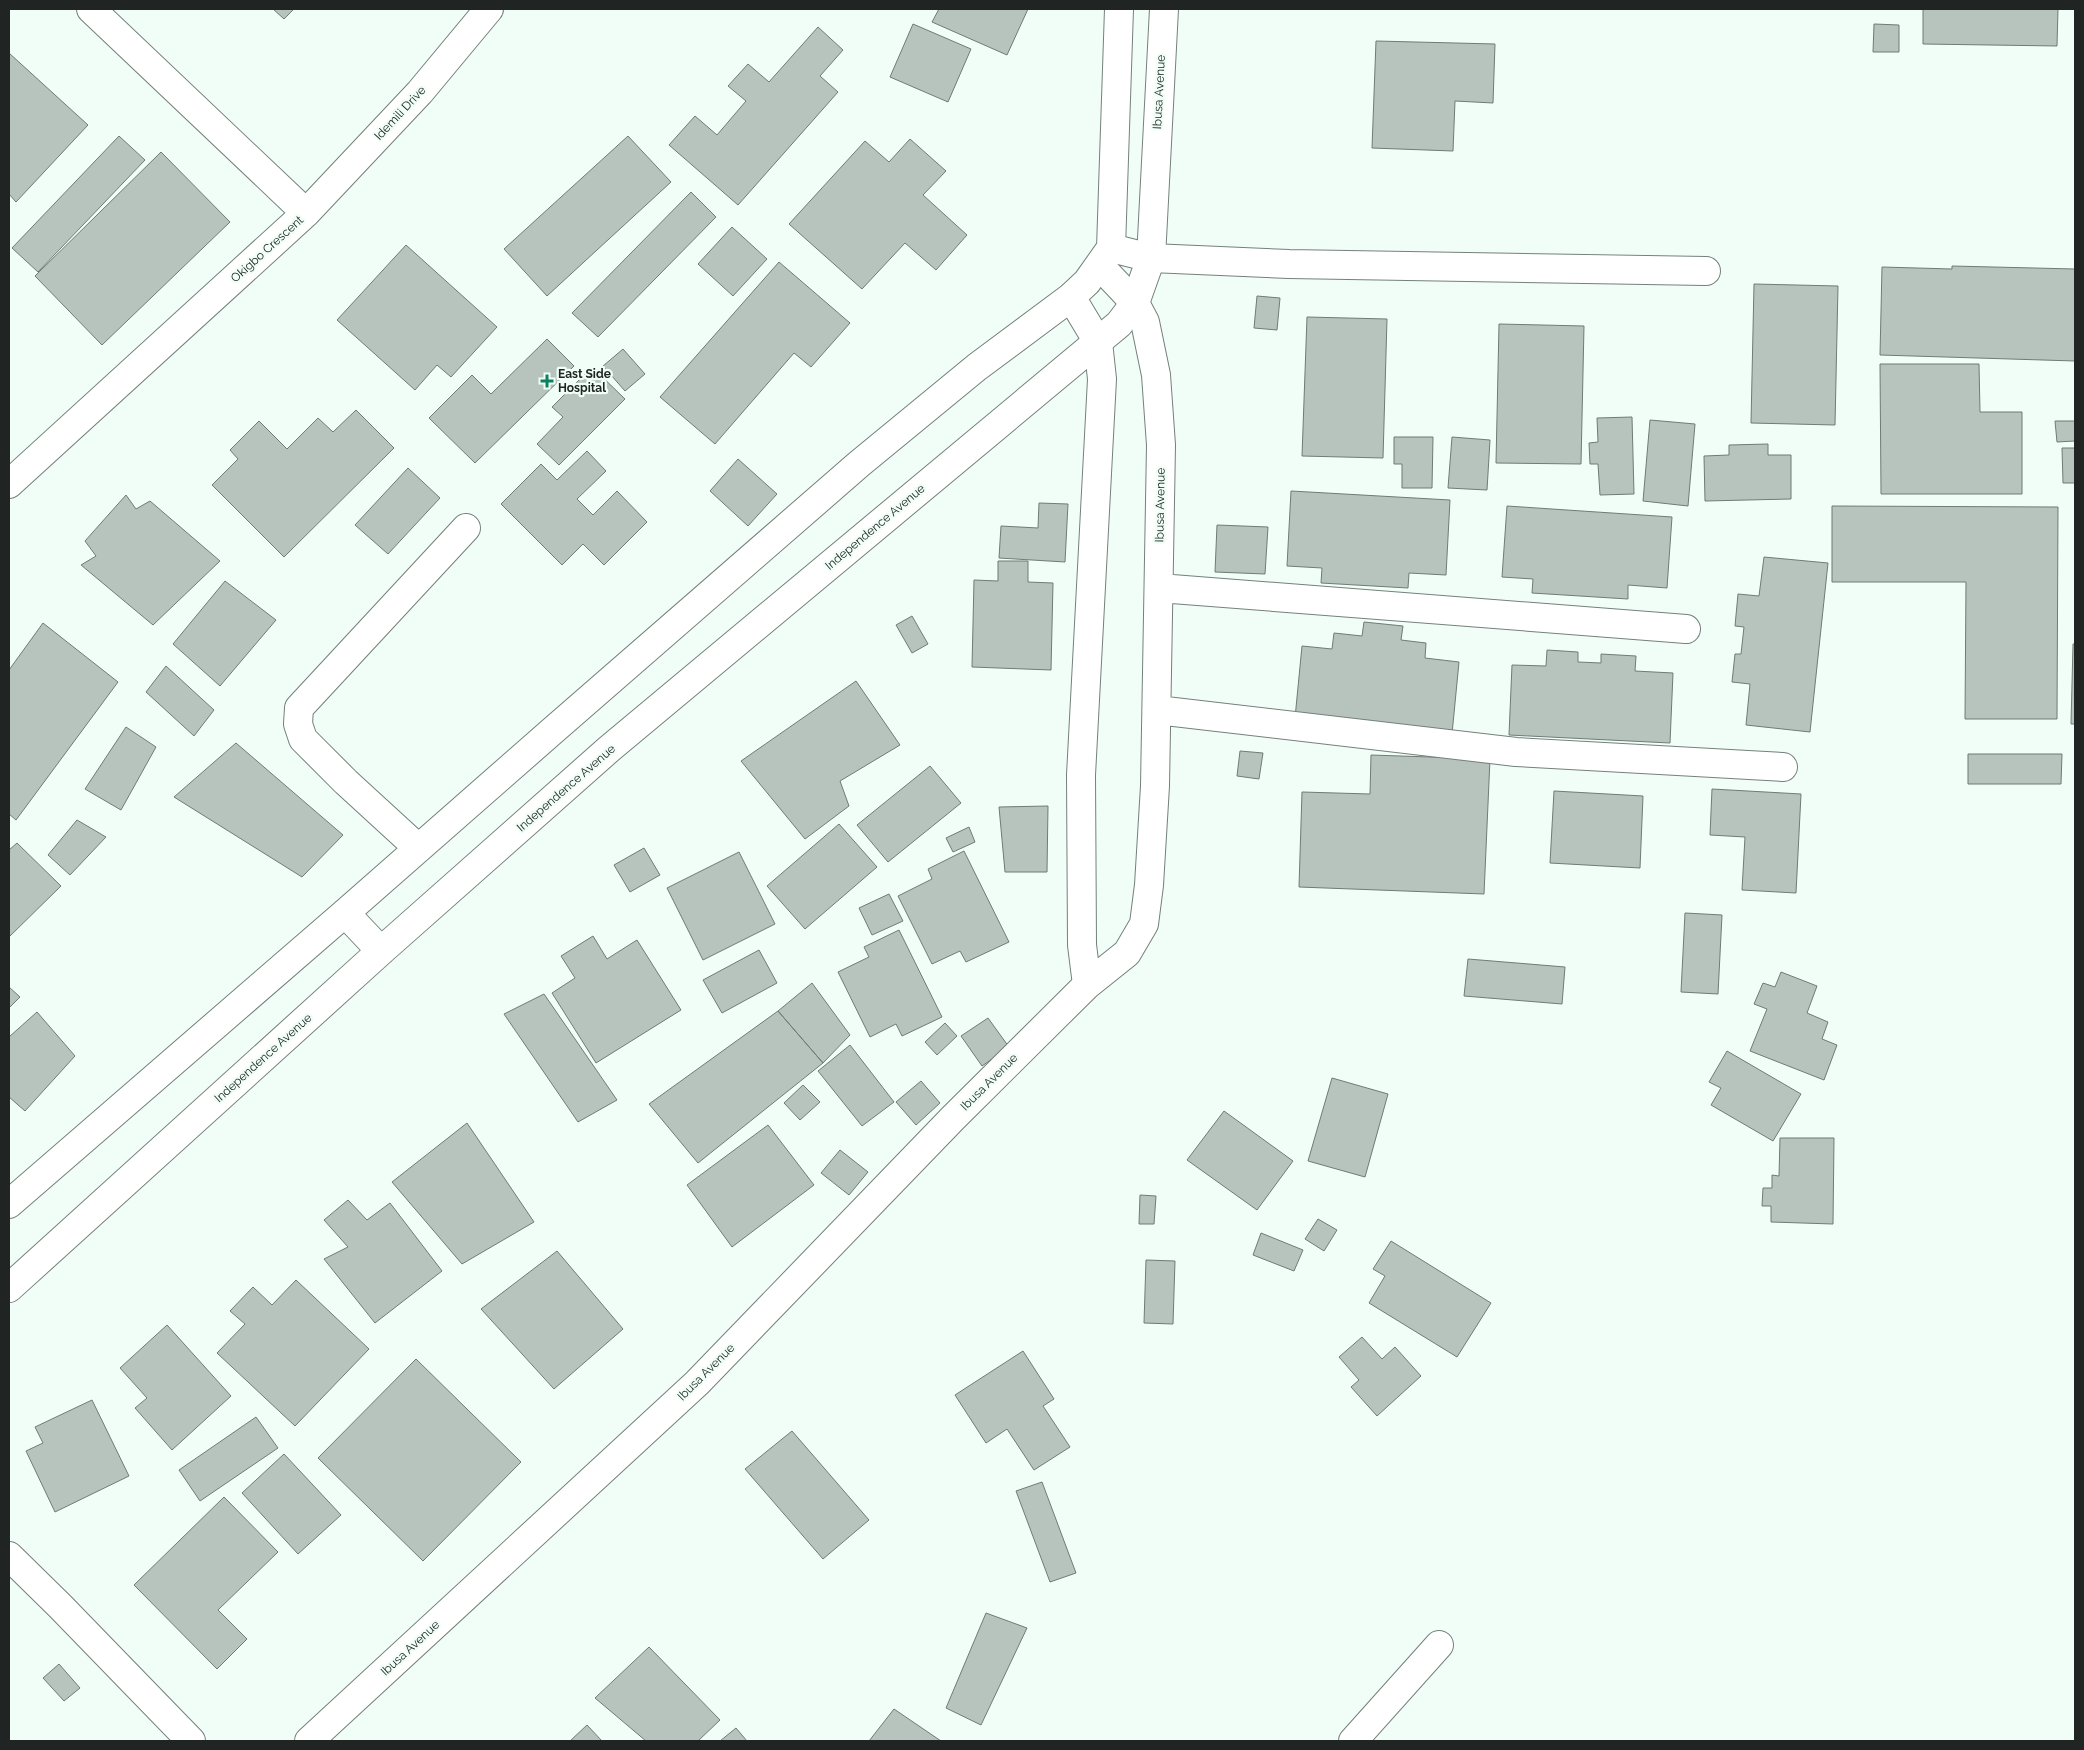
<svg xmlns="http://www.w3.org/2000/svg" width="2084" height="1750" font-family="Raleway,sans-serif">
<rect width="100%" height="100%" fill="#f0fef7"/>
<path fill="#b7c4be" stroke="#6f7b75" d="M273 9H294L284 19Z
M939 9H1028L1007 55 932 22Z
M1923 9H2058L2057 46 1923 44Z
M913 24 971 49 948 102 890 77Z
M1874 24 1899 25V52H1873Z
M818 27 843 50 820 76 838 92 738 205 669 145 695 116 717 135 746 101 728 86 748 64 769 82Z
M1376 41 1495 44 1493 103 1455 101 1453 151 1372 148Z
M9 53 88 125 16 202 9 194Z
M119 136 145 160 38 272 12 248Z
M628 136 671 182 547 296 504 249Z
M910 139 946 171 923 195 967 235 936 270 905 243 862 289 789 224 865 141 889 162Z
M161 152 230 222 102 345 35 276Z
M691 192 716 217 598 337 572 313Z
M732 227 767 259 733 296 698 264Z
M406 245 497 327 451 377 437 365 415 390 337 320Z
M779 262 850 323 811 367 794 353 715 444 660 397Z
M1952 266 2075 269V361L1880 355 1882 267 1952 269Z
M1754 284 1838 286 1835 425 1751 423Z
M1257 296 1280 298 1277 330 1254 328Z
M1307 317 1387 319 1383 458 1302 456Z
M1499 324 1584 326 1581 464 1496 463Z
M547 339 574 366 475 463 429 418 472 375 491 394Z
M623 349 645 374 625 391 603 366Z
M1880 364H1979L1980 412H2022V494H1881Z
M592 367 625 399 559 465 537 444 563 417 552 407Z
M356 410 394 448 284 557 212 485 238 459 230 450 259 421 287 449 318 418 333 432Z
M1632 417 1634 494 1600 495 1598 464H1590L1589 443 1598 442 1597 418Z
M1650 420 1695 424 1688 506 1643 501Z
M2055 421H2075V441L2057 442Z
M1394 437H1433L1432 488H1402V464H1394Z
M1452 437 1490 440 1487 490 1448 488Z
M1768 444V455H1791V499L1705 501 1704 456 1729 455V445Z
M2062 448H2075V483H2063Z
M587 451 606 471 577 499 593 515 617 491 647 522 604 565 583 544 562 565 501 504 541 464 557 480Z
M738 459 777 494 748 526 710 491Z
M408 468 440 498 388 554 355 525Z
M1291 491 1450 500 1446 575 1409 573 1408 588 1321 583 1322 568 1287 566Z
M126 495 136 509 150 501 220 561 153 625 81 565 96 556 85 541Z
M1039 503 1068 504 1065 562 999 558 1001 526 1038 528Z
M1507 506 1672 517 1667 588 1628 585V599L1532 593 1533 579 1502 577Z
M1832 506 2058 507 2057 719H1965L1966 582H1832Z
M1217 525 1268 527 1265 574 1215 572Z
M1764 557 1828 563 1810 732 1746 725 1750 684 1732 682 1735 654H1741L1744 627 1735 626 1738 594 1759 596Z
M998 561H1028V582L1053 583 1051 670 972 667 974 580 998 581Z
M225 581 276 620 220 686 173 644Z
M912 616 928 644 912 653 896 625Z
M1364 622 1403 626 1401 640 1426 643 1425 658 1459 662 1452 734 1295 718 1302 646 1332 649 1334 633 1362 636Z
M43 623 118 682 16 820 9 814V670Z
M2073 644H2075V724H2071Z
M1547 650 1578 652V662L1601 663V654L1636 656 1635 671 1673 673 1670 743 1509 735 1512 665 1546 666Z
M166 666 214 710 194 736 146 692Z
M856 681 900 745 840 781 849 806 805 839 741 761Z
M126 727 156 747 121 810 85 789Z
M236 743 343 835 302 877 174 797Z
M1240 751 1263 753 1259 779 1237 776Z
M1968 754H2062L2061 784H1968Z
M1371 755 1490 759 1484 894 1299 887 1302 792 1370 794Z
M930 766 961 803 888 862 857 825Z
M1712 789 1801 794 1796 893 1742 890 1745 837 1710 835Z
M1554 791 1643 796 1640 868 1550 863Z
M1048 806 1047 872H1005L999 807Z
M77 820 106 837 70 875 48 855Z
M839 824 877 867 805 929 767 886Z
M969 827 975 842 953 852 946 838Z
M17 843 61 886 9 937V850Z
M644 848 660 875 630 892 614 865Z
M964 851 1009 942 966 962 960 951 932 964 898 896 932 879 928 869Z
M739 852 775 924 703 960 667 888Z
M889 894 903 921 872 935 859 908Z
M1685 913 1722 915 1718 994 1681 992Z
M899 930 942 1017 902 1036 896 1024 870 1037 838 972 869 957 864 947Z
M593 936 607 959 637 940 681 1010 596 1063 552 993 575 978 561 956Z
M759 950 777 983 722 1013 703 980Z
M1468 959 1565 967 1562 1004 1464 996Z
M1781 972 1817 986 1807 1013 1828 1022 1822 1039 1837 1045 1824 1080 1750 1051 1767 1009 1754 1004 1763 983 1775 987Z
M812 983 850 1035 823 1063 778 1011Z
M9 987 20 997 9 1008Z
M544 994 617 1100 578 1122 504 1014Z
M778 1011 823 1063 698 1163 649 1104Z
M37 1012 75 1056 25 1111 9 1097V1037Z
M988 1018 1009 1047 982 1066 961 1036Z
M945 1023 957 1036 937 1055 925 1042Z
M850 1045 894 1102 862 1126 818 1071Z
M1727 1051 1801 1094 1773 1141 1711 1105 1721 1088 1709 1082Z
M1332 1078 1388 1094 1365 1177 1308 1161Z
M921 1081 940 1103 916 1125 896 1102Z
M803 1085 820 1102 800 1120 784 1103Z
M1224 1111 1293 1161 1257 1210 1187 1160Z
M467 1123 534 1222 462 1264 392 1182Z
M768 1125 814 1185 732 1247 687 1185Z
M1780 1138H1834L1833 1224 1771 1222V1206H1762L1763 1188H1772V1175L1779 1176Z
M840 1150 868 1172 849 1195 821 1173Z
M1140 1195 1156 1196 1154 1224H1139Z
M348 1200 367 1220 390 1203 442 1271 375 1323 324 1259 348 1247 324 1220Z
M1318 1219 1337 1230 1324 1251 1305 1239Z
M1261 1233 1303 1250 1294 1271 1253 1255Z
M1391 1241 1491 1303 1457 1357 1369 1303 1385 1276 1373 1269Z
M557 1251 623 1329 554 1389 481 1309Z
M1146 1260 1175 1261 1173 1324 1144 1323Z
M296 1280 369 1349 295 1426 217 1353 245 1324 230 1311 253 1287 272 1305Z
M167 1325 231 1396 172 1450 135 1408 147 1398 120 1368Z
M1362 1337 1382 1359 1395 1347 1421 1376 1377 1416 1351 1387 1359 1380 1339 1357Z
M1023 1351 1054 1399 1043 1406 1070 1447 1034 1470 1007 1429 986 1443 955 1395Z
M416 1359 521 1462 423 1561 318 1458Z
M92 1400 129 1476 55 1512 26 1451 43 1443 35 1427Z
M256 1417 278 1448 200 1501 179 1470Z
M792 1431 869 1520 823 1559 745 1469Z
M284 1454 341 1515 298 1554 242 1493Z
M1042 1482 1076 1573 1050 1582 1016 1491Z
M224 1497 278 1552 218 1610 247 1639 217 1669 134 1585Z
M986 1613 1027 1628 981 1725 946 1708Z
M649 1647 720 1720 698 1741H646L595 1698Z
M59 1664 80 1688 64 1701 43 1678Z
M894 1709 941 1741H869Z
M587 1725 602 1741H570Z
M736 1728 747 1741H720Z"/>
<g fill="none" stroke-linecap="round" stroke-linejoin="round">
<g stroke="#74817b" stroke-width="30">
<path id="minor" d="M91 9 306 213
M1111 248 1151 258 1289 264 1706 271
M1071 297 1098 342 1102 379 1081 775 1082 945 1087 985
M9 484 306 213 420 92 489 9
M1159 588 1686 629
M1157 710 1516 752 1783 767
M418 848 346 782 303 739 298 724 299 708 466 528
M9 1556 60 1606 191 1741
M309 1741 697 1383 953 1118 1087 985 1127 953 1144 924 1149 885 1155 786 1161 445 1156 375 1145 322 1135 303 1100 266
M1353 1741 1439 1645"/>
</g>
<g stroke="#74817b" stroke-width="30">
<path id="major" d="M345 913 381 951
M9 1204 345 913 550 733 859 464 977 367 1071 297 1087 282 1111 248 1119 9
M9 1288 381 951 609 749 1119 324 1135 303 1151 258 1164 9"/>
</g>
<use href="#minor" stroke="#fff" stroke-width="28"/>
<use href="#major" stroke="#fff" stroke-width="28"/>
</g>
<path fill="#0d815f" stroke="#f0fef7" stroke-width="2" d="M544.5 373.5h5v5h5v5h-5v5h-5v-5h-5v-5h5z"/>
<g text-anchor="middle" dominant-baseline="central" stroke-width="4.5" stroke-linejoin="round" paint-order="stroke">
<g font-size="12" fill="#202523" stroke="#f0fef7">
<text transform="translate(1159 92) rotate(-87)">Ibusa Avenue</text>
<text transform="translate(400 113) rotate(-47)">Idemili Drive</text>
<text transform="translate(267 249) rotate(-42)">Okigbo Crescent</text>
<text transform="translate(1160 505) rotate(-89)">Ibusa Avenue</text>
<text transform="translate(875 527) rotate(-40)">Independence Avenue</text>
<text transform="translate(566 788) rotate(-41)">Independence Avenue</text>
<text transform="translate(263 1058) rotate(-42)">Independence Avenue</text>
<text transform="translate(989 1082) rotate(-45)">Ibusa Avenue</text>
<text transform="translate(706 1372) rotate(-45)">Ibusa Avenue</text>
<text transform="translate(410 1648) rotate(-43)">Ibusa Avenue</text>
</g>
<g font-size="12" font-weight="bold" fill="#202523" stroke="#f0fef7" text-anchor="start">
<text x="558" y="374">East Side<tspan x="558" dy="14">Hospital</tspan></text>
</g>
</g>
<rect width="2084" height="1750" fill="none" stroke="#202523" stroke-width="20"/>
</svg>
